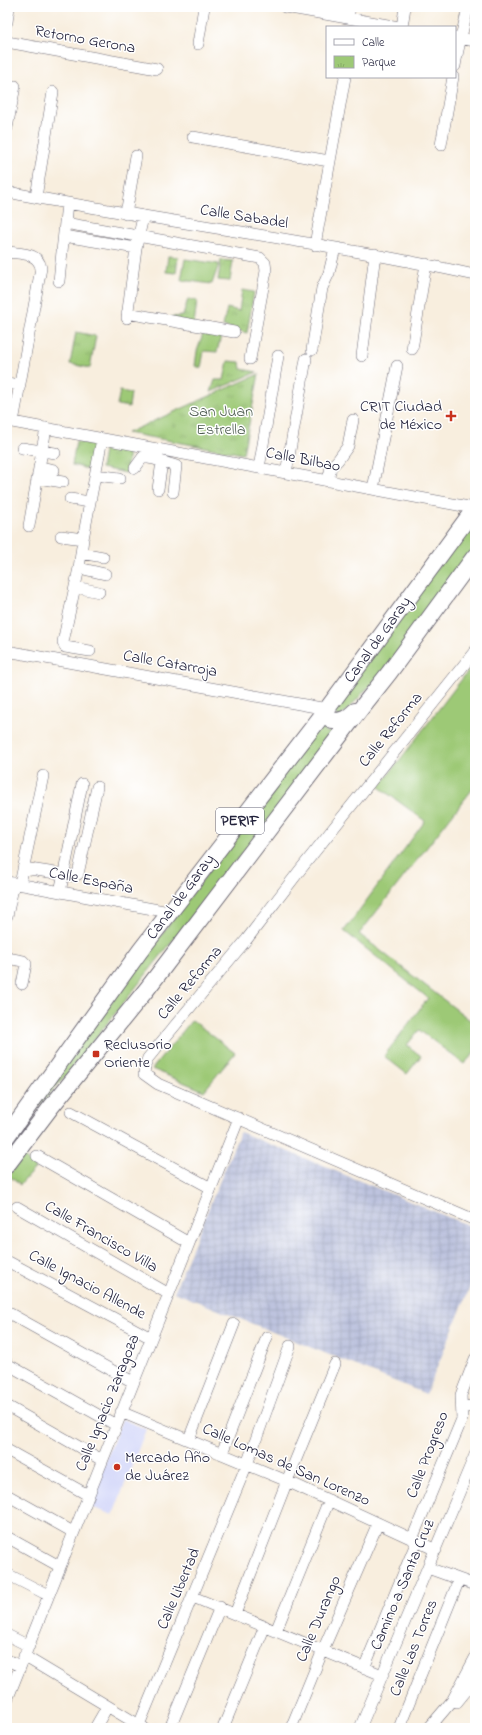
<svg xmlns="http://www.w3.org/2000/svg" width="482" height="1735" font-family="'Indie Flower',sans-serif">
<defs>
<pattern id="industrial-grid" width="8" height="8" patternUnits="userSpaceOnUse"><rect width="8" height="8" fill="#bdc3de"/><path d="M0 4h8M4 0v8" fill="none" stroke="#a2a7bf"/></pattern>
<pattern id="park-tufts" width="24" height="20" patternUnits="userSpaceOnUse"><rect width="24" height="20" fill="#9dc976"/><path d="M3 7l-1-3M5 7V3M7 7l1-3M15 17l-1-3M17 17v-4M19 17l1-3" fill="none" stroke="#87ac67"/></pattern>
</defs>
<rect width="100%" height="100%" fill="#fff"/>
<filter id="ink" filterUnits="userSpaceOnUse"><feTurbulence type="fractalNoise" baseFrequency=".025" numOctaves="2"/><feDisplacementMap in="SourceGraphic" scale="8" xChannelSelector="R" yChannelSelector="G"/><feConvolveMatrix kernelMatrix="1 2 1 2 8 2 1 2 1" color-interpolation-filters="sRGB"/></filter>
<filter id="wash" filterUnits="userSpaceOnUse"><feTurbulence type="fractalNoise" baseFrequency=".012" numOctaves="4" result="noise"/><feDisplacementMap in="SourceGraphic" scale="16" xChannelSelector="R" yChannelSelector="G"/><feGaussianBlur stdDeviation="0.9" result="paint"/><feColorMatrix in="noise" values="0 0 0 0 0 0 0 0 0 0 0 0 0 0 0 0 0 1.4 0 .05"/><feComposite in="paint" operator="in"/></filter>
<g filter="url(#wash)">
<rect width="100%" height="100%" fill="#f8eede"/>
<path fill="#d4d8f9" d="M122 1419 146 1429 113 1515 88 1506Z"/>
<path fill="url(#industrial-grid)" d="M240 1132 475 1228V1275L426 1394 174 1292Z"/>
<path fill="#9dc976" stroke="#607658" d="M185 259 219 264 212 284 181 280Z
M475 516V548L385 669 340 718 331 711Z
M475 662V786L359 934 475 1024V1052L464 1064 419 1030 407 1045 421 1056 407 1074 384 1056 428 998 344 931 425 821 379 787Z
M324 717V725L326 732H333L340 730 71 1069 15 1135 65 1064Z
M192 1020 235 1053 204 1091 152 1069Z
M24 1157 36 1167 20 1185 8 1175Z"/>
<path fill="url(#park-tufts)" stroke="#607658" d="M168 256 178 257 176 273 166 272Z
M221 260 233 261 230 281 218 280Z
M242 290 254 292 247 333 223 326 227 308 239 311Z
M188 299 197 301 194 324 170 317 183 316Z
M205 329 222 332 217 352 204 351 201 368 195 366 197 351Z
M76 332 96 336 90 368 70 364Z
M228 361 240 362 241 369 257 372 211 392 215 380H224Z
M259 374 243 454 127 433Z
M120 391 131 393 129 407 117 405Z
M76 441 97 445 92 470 72 465Z
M105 446 129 451 126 473 101 468Z"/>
</g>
<g filter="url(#ink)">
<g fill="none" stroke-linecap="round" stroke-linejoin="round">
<g stroke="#6d6974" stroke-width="12">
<path id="minor" d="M285 7 399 27
M348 18 350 7
M7 22 9 7
M402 27 405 7
M455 37 475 41
M7 42 157 69
M198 44 204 7
M455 66C458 46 464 27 468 7
M7 128 15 86
M193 137 329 161
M441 145 453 77
M7 192C163 222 320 241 475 275
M36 197 53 92
M126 214 136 156
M65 223 260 258 265 263 266 271 250 359
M64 236 136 248 143 217
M315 245 345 77
M7 252C21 254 38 252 41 268L13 422
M59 281 67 203
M127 313 234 332
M127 318 136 248
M412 349 426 264
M312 350 322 288 329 273 335 248
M362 356 375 254
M7 383 19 385
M7 421 474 508
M22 448 55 453
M156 449 154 459 176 466 173 492
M39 467 54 470
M135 468 143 457 154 459
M259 468 278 356
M286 473 306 359
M95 475 120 478
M37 478 63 482
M328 481 331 467 338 460 348 446 353 420
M158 489 162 462
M373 489 397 366
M70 499 90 502
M29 526 46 428
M61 536 83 539
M81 553 103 557
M79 568 105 574
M75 587 99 592
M7 651 327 709
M90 651 65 647 63 642 79 568 83 539 102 439
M475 651 300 870 247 939 148 1058 145 1066 144 1074 158 1084 475 1220
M23 868 75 876 78 874 97 787
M7 882 169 912
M20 884 43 776
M60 892 82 784
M7 916 14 883
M7 958 23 961 26 964 22 984
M71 1112 211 1188
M37 1156 189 1243
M17 1207 169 1294
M7 1261 151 1338
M7 1312 133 1382
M7 1364 116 1425
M7 1406 102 1460
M462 1407 475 1406
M121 1412 287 1481 436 1550
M189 1439 234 1324
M7 1450 88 1495
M222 1453 267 1337
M7 1495 73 1532
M7 1537 59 1566
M412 1539 462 1419 461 1395 475 1359
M428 1568 475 1585
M7 1574 48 1595
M193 1597 382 1675
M235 1614 287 1481 335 1364
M276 1631 329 1500
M7 1635 29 1646
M24 1656 144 1728
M7 1660 20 1666
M364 1668 417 1541
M7 1700 239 1118
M457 1702 475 1680
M139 1725 247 1464 290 1346
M95 1728 107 1707
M170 1728 220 1607
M223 1728 265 1626
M291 1728 323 1650 378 1523
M360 1728 475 1455
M399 1728 459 1580
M429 1728 452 1701 475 1658"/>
</g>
<g stroke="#6d6974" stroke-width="18">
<path id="highway" d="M327 709V716L333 721C343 721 348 718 355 711
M7 1136 140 951 327 709 475 508
M7 1165 51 1107 147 989 351 721 389 673 475 556"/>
</g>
<use href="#minor" stroke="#fff" stroke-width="11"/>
<use href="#highway" stroke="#fff" stroke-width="16"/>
</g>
</g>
<g fill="#c8321e" stroke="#fff" stroke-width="1.5">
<path d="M449 410h4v4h4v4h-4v4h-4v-4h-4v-4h4z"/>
<rect x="92" y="1050" width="8" height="8" rx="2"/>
<circle cx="117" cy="1467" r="4"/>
</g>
<g text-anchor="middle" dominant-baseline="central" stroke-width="3" stroke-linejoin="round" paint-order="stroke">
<rect fill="#fff" stroke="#646476" stroke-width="1" x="216" y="808" width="48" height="26" rx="3"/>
<g font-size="15" font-weight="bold" fill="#22223b">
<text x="240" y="821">PERIF</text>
</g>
<g font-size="16" fill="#22223b" stroke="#fff">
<text transform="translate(85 40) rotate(10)">Retorno Gerona</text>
<text transform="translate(244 217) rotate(9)">Calle Sabadel</text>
<text transform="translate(303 460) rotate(11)">Calle Bilbao</text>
<text transform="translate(378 640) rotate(-54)">Canal de Garay</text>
<text transform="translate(170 664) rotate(10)">Calle Catarroja</text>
<text transform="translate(391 730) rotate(-51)">Calle Reforma</text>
<text transform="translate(91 881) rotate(11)">Calle España</text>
<text transform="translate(181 897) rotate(-53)">Canal de Garay</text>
<text transform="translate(190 983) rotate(-50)">Calle Reforma</text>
<text transform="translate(101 1237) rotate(30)">Calle Francisco Villa</text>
<text transform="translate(87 1285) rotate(28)">Calle Ignacio Allende</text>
<text transform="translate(108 1403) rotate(-68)">Calle Ignacio Zaragoza</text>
<text transform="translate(428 1455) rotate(-69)">Calle Progreso</text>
<text transform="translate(286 1465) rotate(24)">Calle Lomas de San Lorenzo</text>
<text transform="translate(403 1585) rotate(-67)">Camino a Santa Cruz</text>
<text transform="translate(179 1589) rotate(-67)">Calle Libertad</text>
<text transform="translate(319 1619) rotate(-67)">Calle Durango</text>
<text transform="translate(414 1648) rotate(-68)">Calle Las Torres</text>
</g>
<g font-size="16" fill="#22223b" stroke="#fff" text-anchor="start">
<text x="442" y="407" text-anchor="end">CRIT Ciudad<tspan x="442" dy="18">de México</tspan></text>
<text x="104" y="1045">Reclusorio<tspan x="104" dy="18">Oriente</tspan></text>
<text x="125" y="1458">Mercado Año<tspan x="125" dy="18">de Juárez</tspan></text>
</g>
<g font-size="16" fill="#4d5c50" stroke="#fff">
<text x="221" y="412">San Juan<tspan x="221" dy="18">Estrella</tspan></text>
</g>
</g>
<rect width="482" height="1735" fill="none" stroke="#fff" stroke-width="24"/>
<rect x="326" y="26" width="130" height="52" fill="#ffffff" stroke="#a7a7b1"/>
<rect x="334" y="39" width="20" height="6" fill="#ffffff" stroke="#a7a7b1"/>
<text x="362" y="46" font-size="12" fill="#22223b">Calle</text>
<rect x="334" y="56" width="20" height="12" fill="url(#park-tufts)" stroke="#a7a7b1"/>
<text x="362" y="66" font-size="12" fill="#22223b">Parque</text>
</svg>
